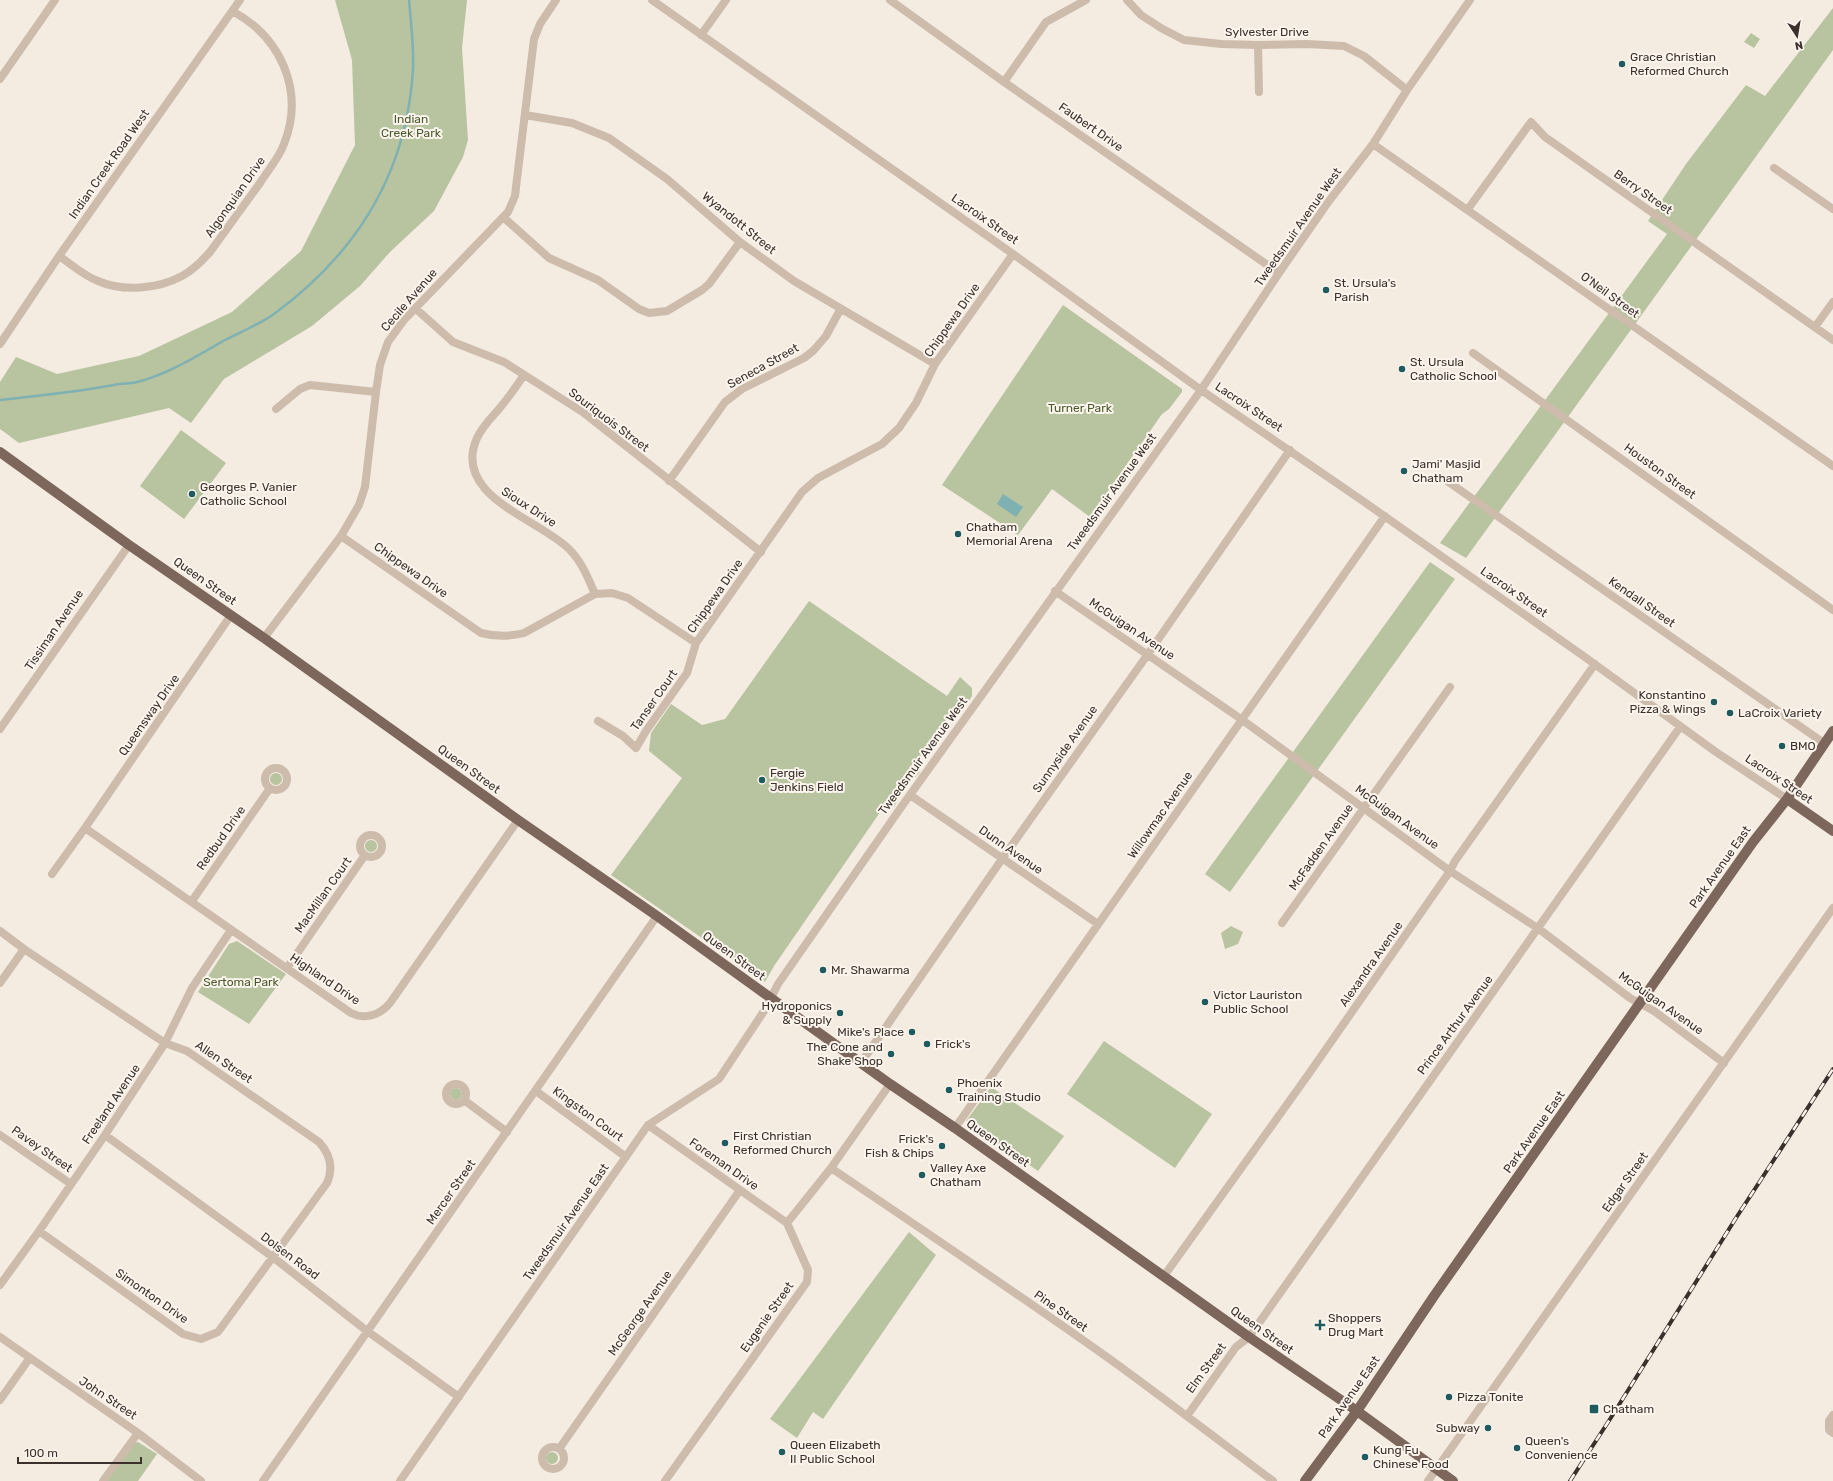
<svg xmlns="http://www.w3.org/2000/svg" width="1833" height="1481" font-family="Rubik,sans-serif">
<rect width="100%" height="100%" fill="#f4ebe1"/>
<path fill="#b8c4a0" d="M335 0H467L462 48 468 140 463 157 434 211 390 252 360 286 312 326 224 379 191 423 169 408 19 443 0 429V382L16 357 57 374 139 356 232 312 301 251 355 145 352 60Z
M1833 8V50L1466 558 1440 543 1667 234 1648 221 1686 164 1746 85 1765 96Z
M1751 33 1760 39 1754 48 1744 42Z
M1063 305 1182 389V392L1169 409 1162 414 1090 517 1052 489 1018 535 942 485Z
M181 430 226 463 184 519 140 486Z
M1430 562 1455 579 1230 892 1205 874Z
M809 601 947 696 960 677 972 688V696L968 702 959 701 914 767 920 772C914 779 910 783 900 781L893 791C898 796 898 801 894 807L885 805 774 966 765 982 611 875 682 778 649 751 651 733 671 704 702 725 725 719Z
M270 779a6 6 0 1 1 12 0a6 6 0 1 1-12 0Z
M365 846a6 6 0 1 1 12 0a6 6 0 1 1-12 0Z
M1231 926 1243 932 1238 944 1225 949 1221 933Z
M237 941 286 974 249 1024 198 992 229 944Z
M1104 1041 1212 1114 1175 1168 1067 1094Z
M991 1087 1064 1136 1038 1171 966 1121Z
M450 1094a6 6 0 1 1 12 0a6 6 0 1 1-12 0Z
M909 1232 936 1255 823 1419 813 1412 797 1438 770 1419Z
M138 1442 157 1454 138 1481H107L132 1444Z
M546 1458a6 6 0 1 1 12 0a6 6 0 1 1-12 0Z"/>
<path fill="#7fb0b2" d="M1003 494 1023 507 1016 517 997 504Z"/>
<g fill="none" stroke-linecap="round" stroke-linejoin="round">
<path stroke="#7fb0b2" stroke-width="2.5" d="M0 400C38 396 76 392 114 385 121 383 129 384 137 382 168 374 197 356 225 340 241 332 260 324 274 314 357 253 407 172 413 69 414 46 411 23 409 0"/>
<path stroke="#cdbbac" stroke-width="8" d="M652 0 1013 254 1201 390 1360 499 1582 655 1716 752 1787 799
M890 0 1004 82 1279 273
M1127 0 1141 15 1161 28 1184 40 1221 44 1258 45 1307 44 1344 46 1364 56 1407 90
M701 35 726 0
M1258 45 1259 92
M0 79 55 0
M1004 82 1046 22 1086 0
M525 115 572 123 609 138 667 179 740 242 794 281 935 364
M1373 144 1833 466
M1774 168 1833 209
M1468 209 1531 122 1545 137 1833 340
M503 217 549 258 598 280 639 309 649 313 667 311 702 290 709 284 740 242
M59 256C71 264 84 276 98 281 123 292 158 289 182 276 193 270 202 261 210 252 227 229 243 206 260 183 268 170 279 158 284 144 305 91 281 37 232 11
M415 308 453 342 504 362 584 413 761 552
M1815 327 1833 302
M0 344 59 256 240 0
M1473 353 1833 610
M524 375C516 387 508 398 499 409 491 418 482 427 477 438 451 496 539 519 569 549 582 562 588 578 595 594
M276 409 300 389 310 385 376 392
M669 481 725 402 742 389 804 358 813 351 826 336 840 310
M1447 481 1824 743
M341 536 481 633C497 637 509 637 524 633L595 594 612 593 628 598 696 643
M1055 591 1241 719 1450 871 1539 929 1630 998 1654 1011 1724 1063
M264 638 341 536 359 505 365 487 376 392 380 365 388 342 404 320 508 212 515 196 516 187 534 39 540 24 556 0
M598 721 623 736 636 748 646 731 687 673 696 643 802 492 818 478 882 444 899 428 916 403 935 364 1013 254
M0 729 129 545
M265 779a11 11 0 1 1 22 0a11 11 0 1 1-22 0Z
M910 795 1098 924
M85 828 351 1013C365 1020 380 1015 390 1003L518 820
M360 846a11 11 0 1 1 22 0a11 11 0 1 1-22 0Z
M52 874 85 828 231 615
M192 901 270 788
M1282 923 1450 687
M0 931 24 949 165 1043 187 1051 319 1142C330 1154 334 1167 327 1183L218 1332 201 1339 183 1334 39 1231
M287 968 365 855
M0 983 24 949
M861 1063 1002 859 1148 654 1290 450
M446 1094a10 10 0 1 1 20 0a10 10 0 1 1-20 0Z
M536 1091 626 1157
M464 1100 507 1132
M648 1125 787 1223
M955 1128 1385 516
M0 1135 71 1184
M105 1135 274 1258 367 1331 459 1397
M831 1168C927 1233 1023 1297 1118 1365 1170 1403 1221 1442 1273 1481
M787 1223 831 1168 890 1084
M1164 1276 1308 1075 1450 871 1455 861 1595 664
M0 1285 39 1231 105 1135 165 1043 192 988 231 930
M0 1337 138 1433 201 1481
M0 1400 29 1359
M1833 1415 1829 1421V1430L1833 1433
M1187 1416 1236 1347 1249 1337 1680 727
M542 1458a11 11 0 1 1 22 0a11 11 0 1 1-22 0Z
M559 1449 740 1190
M103 1481 138 1433
M263 1481 657 916
M400 1481 648 1125 719 1079 766 1008 778 984 902 806 1201 390 1279 273 1329 201 1373 144 1407 90 1470 0
M665 1481 807 1282 808 1270 787 1223
M1428 1481 1833 908"/>
<path stroke="#7d675c" stroke-width="10" d="M0 452 129 545 264 638 518 820 657 916 890 1084 955 1128 1249 1337 1357 1411 1453 1481
M1787 799 1833 831
M1305 1481 1357 1411 1434 1296 1753 842 1787 799 1833 731"/>
<g stroke="#3b302b" stroke-width="4">
<path id="rail" d="M1570 1481 1612 1416 1736 1218 1833 1069"/>
</g>
<use href="#rail" stroke="#fbf5ee" stroke-width="2.5" stroke-dasharray="8" stroke-linecap="butt"/>
</g>
<g fill="#1f5a5e" stroke="#fbf5ee" stroke-width="1.5">
<circle cx="1622" cy="64" r="4"/>
<circle cx="1326" cy="290" r="4"/>
<circle cx="1402" cy="369" r="4"/>
<circle cx="1404" cy="471" r="4"/>
<circle cx="192" cy="494" r="4"/>
<circle cx="958" cy="534" r="4"/>
<circle cx="1714" cy="702" r="4"/>
<circle cx="1730" cy="713" r="4"/>
<circle cx="1782" cy="746" r="4"/>
<circle cx="762" cy="780" r="4"/>
<circle cx="823" cy="970" r="4"/>
<circle cx="1205" cy="1002" r="4"/>
<circle cx="840" cy="1013" r="4"/>
<circle cx="912" cy="1032" r="4"/>
<circle cx="927" cy="1044" r="4"/>
<circle cx="891" cy="1054" r="4"/>
<circle cx="949" cy="1090" r="4"/>
<circle cx="725" cy="1143" r="4"/>
<circle cx="942" cy="1146" r="4"/>
<circle cx="922" cy="1175" r="4"/>
<path d="M1318 1319h4v4h4v4h-4v4h-4v-4h-4v-4h4z"/>
<circle cx="1449" cy="1397" r="4"/>
<rect x="1589" y="1404" width="10" height="10" rx="2"/>
<circle cx="1488" cy="1428" r="4"/>
<circle cx="1517" cy="1448" r="4"/>
<circle cx="782" cy="1452" r="4"/>
<circle cx="1365" cy="1457" r="4"/>
</g>
<g text-anchor="middle" dominant-baseline="central" stroke-width="4" stroke-linejoin="round" paint-order="stroke">
<g font-size="12" fill="#3b302b" stroke="#fbf5ee">
<text x="1267" y="32">Sylvester Drive</text>
<text transform="translate(1091 127) rotate(35)">Faubert Drive</text>
<text transform="translate(109 164) rotate(-55)">Indian Creek Road West</text>
<text transform="translate(1643 192) rotate(35)">Berry Street</text>
<text transform="translate(235 197) rotate(-55)">Algonquian Drive</text>
<text transform="translate(985 219) rotate(35)">Lacroix Street</text>
<text transform="translate(739 223) rotate(39)">Wyandott Street</text>
<text transform="translate(1298 227) rotate(-55)">Tweedsmuir Avenue West</text>
<text transform="translate(1610 295) rotate(36)">O'Neil Street</text>
<text transform="translate(409 300) rotate(-49)">Cecile Avenue</text>
<text transform="translate(952 320) rotate(-55)">Chippewa Drive</text>
<text transform="translate(763 366) rotate(-29)">Seneca Street</text>
<text transform="translate(1249 407) rotate(34)">Lacroix Street</text>
<text transform="translate(609 420) rotate(37)">Souriquois Street</text>
<text transform="translate(1660 471) rotate(36)">Houston Street</text>
<text transform="translate(1112 492) rotate(-54)">Tweedsmuir Avenue West</text>
<text transform="translate(529 507) rotate(33)">Sioux Drive</text>
<text transform="translate(411 570) rotate(35)">Chippewa Drive</text>
<text transform="translate(205 581) rotate(35)">Queen Street</text>
<text transform="translate(1514 592) rotate(35)">Lacroix Street</text>
<text transform="translate(715 596) rotate(-55)">Chippewa Drive</text>
<text transform="translate(1642 602) rotate(35)">Kendall Street</text>
<text transform="translate(1132 629) rotate(34)">McGuigan Avenue</text>
<text transform="translate(54 630) rotate(-56)">Tissiman Avenue</text>
<text transform="translate(654 700) rotate(-55)">Tanser Court</text>
<text transform="translate(149 715) rotate(-55)">Queensway Drive</text>
<text transform="translate(1065 749) rotate(-55)">Sunnyside Avenue</text>
<text transform="translate(923 756) rotate(-54)">Tweedsmuir Avenue West</text>
<text transform="translate(469 769) rotate(36)">Queen Street</text>
<text transform="translate(1779 779) rotate(34)">Lacroix Street</text>
<text transform="translate(1160 815) rotate(-55)">Willowmac Avenue</text>
<text transform="translate(1397 817) rotate(36)">McGuigan Avenue</text>
<text transform="translate(221 838) rotate(-55)">Redbud Drive</text>
<text transform="translate(1321 847) rotate(-55)">McFadden Avenue</text>
<text transform="translate(1011 850) rotate(35)">Dunn Avenue</text>
<text transform="translate(1720 867) rotate(-55)">Park Avenue East</text>
<text transform="translate(323 895) rotate(-55)">MacMillan Court</text>
<text transform="translate(734 956) rotate(36)">Queen Street</text>
<text transform="translate(1371 964) rotate(-55)">Alexandra Avenue</text>
<text transform="translate(325 979) rotate(34)">Highland Drive</text>
<text transform="translate(1661 1003) rotate(35)">McGuigan Avenue</text>
<text transform="translate(1455 1025) rotate(-54)">Prince Arthur Avenue</text>
<text transform="translate(224 1062) rotate(34)">Allen Street</text>
<text transform="translate(111 1104) rotate(-56)">Freeland Avenue</text>
<text transform="translate(588 1114) rotate(36)">Kingston Court</text>
<text transform="translate(1534 1132) rotate(-55)">Park Avenue East</text>
<text transform="translate(998 1143) rotate(35)">Queen Street</text>
<text transform="translate(42 1149) rotate(35)">Pavey Street</text>
<text transform="translate(724 1164) rotate(35)">Foreman Drive</text>
<text transform="translate(1625 1182) rotate(-55)">Edgar Street</text>
<text transform="translate(451 1192) rotate(-55)">Mercer Street</text>
<text transform="translate(566 1222) rotate(-55)">Tweedsmuir Avenue East</text>
<text transform="translate(290 1256) rotate(37)">Dolsen Road</text>
<text transform="translate(152 1296) rotate(35)">Simonton Drive</text>
<text transform="translate(1061 1311) rotate(35)">Pine Street</text>
<text transform="translate(640 1313) rotate(-55)">McGeorge Avenue</text>
<text transform="translate(767 1317) rotate(-55)">Eugenie Street</text>
<text transform="translate(1262 1330) rotate(35)">Queen Street</text>
<text transform="translate(1206 1368) rotate(-54)">Elm Street</text>
<text transform="translate(1349 1397) rotate(-55)">Park Avenue East</text>
<text transform="translate(108 1398) rotate(34)">John Street</text>
</g>
<g font-size="12" fill="#3b302b" stroke="#fbf5ee" text-anchor="start">
<text x="1630" y="57">Grace Christian<tspan x="1630" dy="14">Reformed Church</tspan></text>
<text x="1334" y="283">St. Ursula's<tspan x="1334" dy="14">Parish</tspan></text>
<text x="1410" y="362">St. Ursula<tspan x="1410" dy="14">Catholic School</tspan></text>
<text x="1412" y="464">Jami' Masjid<tspan x="1412" dy="14">Chatham</tspan></text>
<text x="200" y="487">Georges P. Vanier<tspan x="200" dy="14">Catholic School</tspan></text>
<text x="966" y="527">Chatham<tspan x="966" dy="14">Memorial Arena</tspan></text>
<text x="1706" y="695" text-anchor="end">Konstantino<tspan x="1706" dy="14">Pizza &amp; Wings</tspan></text>
<text x="1738" y="713">LaCroix Variety</text>
<text x="1790" y="746">BMO</text>
<text x="770" y="773">Fergie<tspan x="770" dy="14">Jenkins Field</tspan></text>
<text x="831" y="970">Mr. Shawarma</text>
<text x="1213" y="995">Victor Lauriston<tspan x="1213" dy="14">Public School</tspan></text>
<text x="832" y="1006" text-anchor="end">Hydroponics<tspan x="832" dy="14">&amp; Supply</tspan></text>
<text x="904" y="1032" text-anchor="end">Mike's Place</text>
<text x="935" y="1044">Frick's</text>
<text x="883" y="1047" text-anchor="end">The Cone and<tspan x="883" dy="14">Shake Shop</tspan></text>
<text x="957" y="1083">Phoenix<tspan x="957" dy="14">Training Studio</tspan></text>
<text x="733" y="1136">First Christian<tspan x="733" dy="14">Reformed Church</tspan></text>
<text x="934" y="1139" text-anchor="end">Frick's<tspan x="934" dy="14">Fish &amp; Chips</tspan></text>
<text x="930" y="1168">Valley Axe<tspan x="930" dy="14">Chatham</tspan></text>
<text x="1328" y="1318">Shoppers<tspan x="1328" dy="14">Drug Mart</tspan></text>
<text x="1457" y="1397">Pizza Tonite</text>
<text x="1603" y="1409">Chatham</text>
<text x="1480" y="1428" text-anchor="end">Subway</text>
<text x="1525" y="1441">Queen's<tspan x="1525" dy="14">Convenience</tspan></text>
<text x="790" y="1445">Queen Elizabeth<tspan x="790" dy="14">II Public School</tspan></text>
<text x="1373" y="1450">Kung Fu<tspan x="1373" dy="14">Chinese Food</tspan></text>
</g>
<g font-size="12" fill="#4a5a2e" stroke="#fbf5ee">
<text x="411" y="119">Indian<tspan x="411" dy="14">Creek Park</tspan></text>
<text x="1080" y="408">Turner Park</text>
<text x="241" y="982">Sertoma Park</text>
</g>
</g>
<g transform="translate(1797 36) rotate(168)" stroke="#fbf5ee" stroke-width="3" paint-order="stroke">
<path d="M0-3L7 15L0 10L-7 15Z" fill="#3b302b"/>
<text y="-6" font-size="11" font-weight="bold" text-anchor="middle" fill="#3b302b">N</text>
</g>
<path d="M18 1457v6h123v-6" fill="none" stroke="#3b302b" stroke-width="2"/>
<text x="24" y="1457" font-size="12" fill="#3b302b" stroke="#fbf5ee" stroke-width="3" paint-order="stroke">100 m</text>
</svg>
